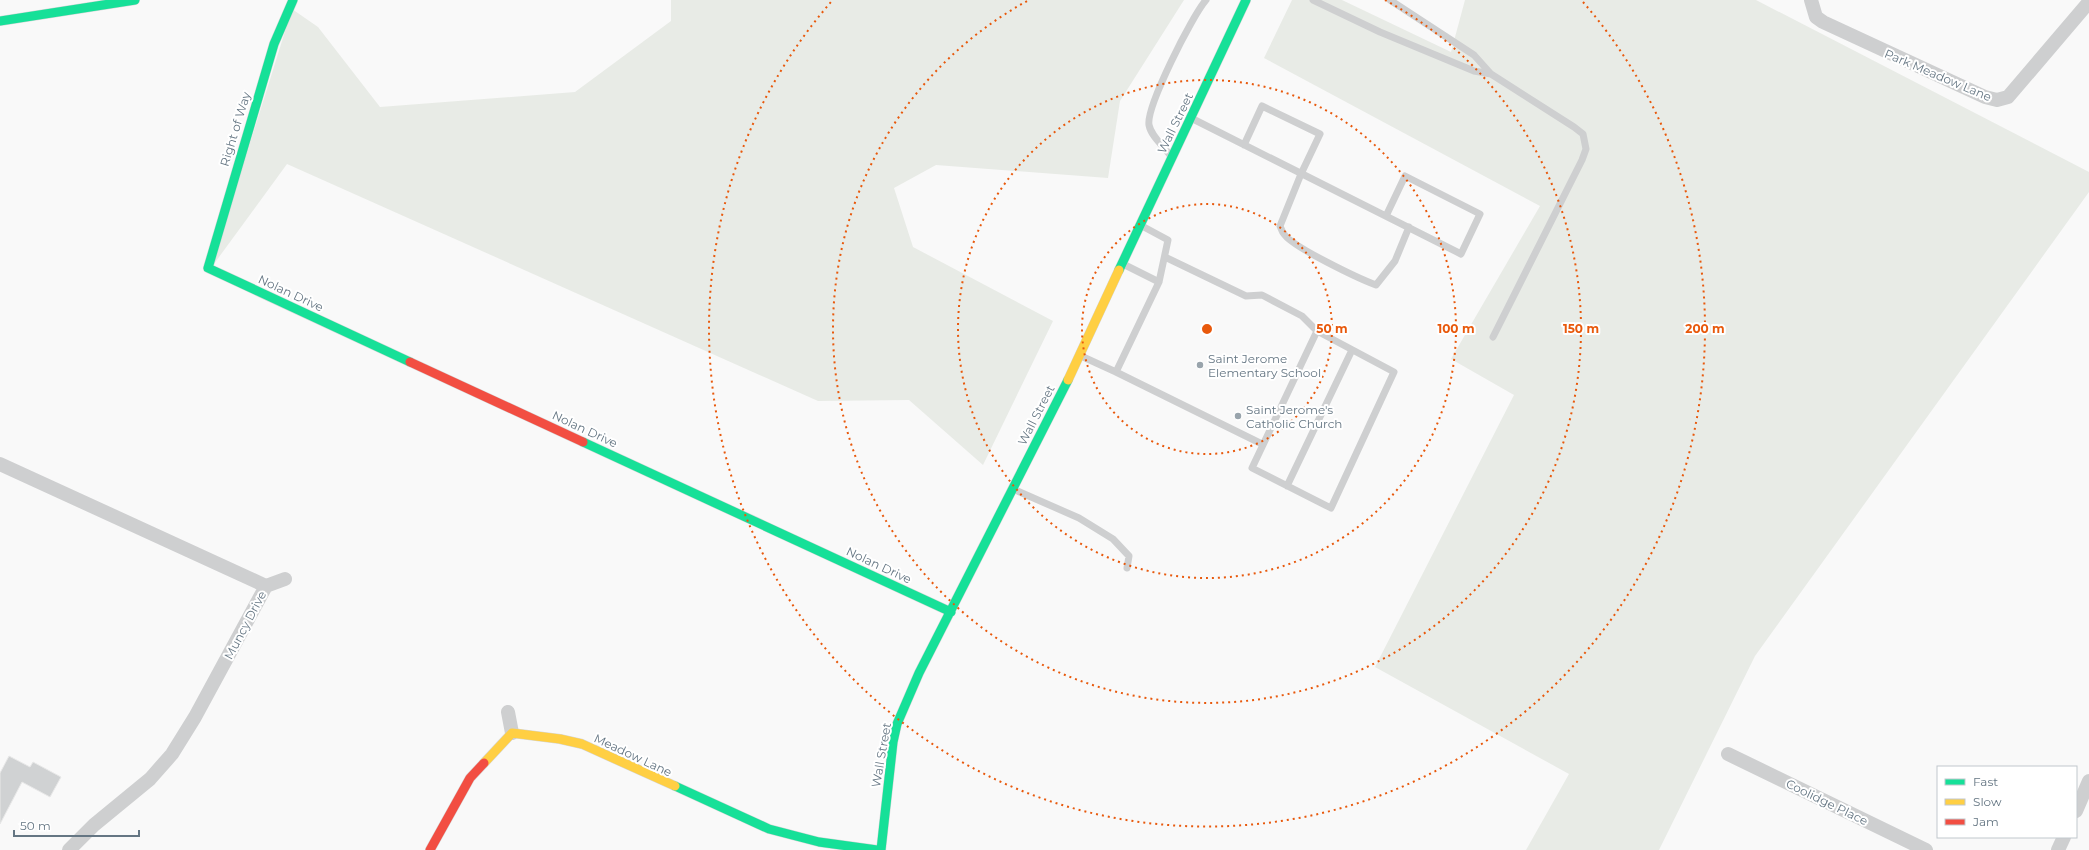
<svg xmlns="http://www.w3.org/2000/svg" width="2089" height="850" font-family="Montserrat,sans-serif">
<rect width="100%" height="100%" fill="#f9f9f9"/>
<path fill="#e8ebe6" d="M671 0H1184L1120 101 1108 178 936 165 894 188 913 247 1053 321 983 465 909 400 818 401 287 164 211 268 292 9 318 27 380 107 575 92 671 21Z
M1292 0H1342L1451 52 1465 0H1756L2089 172V192L1755 656 1659 850H1526L1569 774 1375 667 1514 395 1451 359 1540 206 1264 58Z"/>
<path fill="#d0d2d3" stroke="#e8e8e8" d="M9 756 30 767 33 762 61 777 50 797 22 782 0 824V773Z"/>
<g fill="none" stroke-linecap="round" stroke-linejoin="round">
<g stroke="#d5d6d7" stroke-width="10">
<path id="fast" d="M293 0 274 44 208 268 410 362
M0 21 135 0
M1119 270 1246 0
M583 442 951 612
M675 786 769 829 819 842 877 850
M881 850 893 742 897 724 919 673 1068 380"/>
</g>
<g stroke="#d5d6d7" stroke-width="10">
<path id="slow" d="M1068 380 1119 270
M484 763 512 733 560 739 582 744 675 786"/>
</g>
<g stroke="#d5d6d7" stroke-width="10">
<path id="jam" d="M410 362 583 442
M430 850 470 778 484 763"/>
</g>
<path stroke="#cecfd0" stroke-width="7" d="M1313 0 1380 32 1474 71 1491 74 1474 55 1390 0
M1491 74 1574 127 1583 134 1586 149 1582 160 1493 337
M1191 118 1461 254 1480 214 1405 176 1386 216
M1244 145 1262 106 1320 134 1301 174 1280 226C1281 228 1282 232 1284 234 1292 247 1360 279 1376 285L1395 261 1409 227
M1170 155C1163 146 1151 136 1149 125 1146 107 1192 16 1206 0
M1142 226 1168 240 1159 282
M1165 257 1246 296 1262 295 1302 316 1317 331 1394 372 1331 508 1252 468 1317 331
M1081 356 1116 372 1159 282 1123 264
M1116 372 1262 444
M1287 486 1352 350
M1013 489 1079 518 1113 539 1129 556 1127 568"/>
<path stroke="#cecfd0" stroke-width="14" d="M1811 0 1816 17 1823 22 1985 97 1997 100 2008 97 2089 2
M0 464 266 586
M266 586 285 579
M508 712 512 733
M1728 754 1926 850
M2076 811 2089 781
M69 850 94 825 150 779 172 754 195 717 266 586
M2058 850 2064 837"/>
<use href="#fast" stroke="#16e098" stroke-width="9"/>
<use href="#slow" stroke="#ffcf43" stroke-width="9"/>
<use href="#jam" stroke="#f24e42" stroke-width="9"/>
</g>
<g fill="none" stroke="#e8590c" stroke-width="2" stroke-dasharray="2 4">
<circle cx="1207" cy="329" r="125"/>
<circle cx="1207" cy="329" r="249"/>
<path d="M1385 0A374 374 0 1 1 1029 0"/>
<path d="M1583 2A498 498 0 1 1 831 2"/>
</g>
<g fill="#99a4ac" stroke="#fff" stroke-width="1.5">
<circle cx="1200" cy="365" r="4"/>
<circle cx="1238" cy="416" r="4"/>
</g>
<g text-anchor="middle" dominant-baseline="central" stroke-width="4" stroke-linejoin="round" paint-order="stroke">
<g font-size="12" fill="#657683" stroke="#fff">
<text transform="translate(1938 75) rotate(23)">Park Meadow Lane</text>
<text transform="translate(1175 123) rotate(-64)">Wall Street</text>
<text transform="translate(235 129) rotate(-73)">Right of Way</text>
<text transform="translate(291 293) rotate(25)">Nolan Drive</text>
<text transform="translate(1036 415) rotate(-63)">Wall Street</text>
<text transform="translate(585 429) rotate(25)">Nolan Drive</text>
<text transform="translate(879 565) rotate(25)">Nolan Drive</text>
<text transform="translate(245 625) rotate(-62)">Muncy Drive</text>
<text transform="translate(633 755) rotate(25)">Meadow Lane</text>
<text transform="translate(881 755) rotate(-80)">Wall Street</text>
<text transform="translate(1827 802) rotate(26)">Coolidge Place</text>
</g>
<g font-size="12" fill="#657683" stroke="#fff" text-anchor="start">
<text x="1208" y="358">Saint Jerome<tspan x="1208" dy="14">Elementary School</tspan></text>
<text x="1246" y="409">Saint Jerome's<tspan x="1246" dy="14">Catholic Church</tspan></text>
</g>
</g>
<circle cx="1207" cy="329" r="6" fill="#e8590c" stroke="#fff" stroke-width="2"/>
<g font-size="12" text-anchor="middle" font-weight="bold" fill="#e8590c" stroke="#fff" stroke-width="4" stroke-linejoin="round" paint-order="stroke">
<text x="1332" y="333">50 m</text>
<text x="1456" y="333">100 m</text>
<text x="1581" y="333">150 m</text>
<text x="1705" y="333">200 m</text>
</g>
<rect x="1937" y="766" width="140" height="72" fill="#ffffff" stroke="#c1c8cd"/>
<rect x="1945" y="779" width="20" height="6" fill="#16e098" stroke="#c1c8cd"/>
<text x="1973" y="786" font-size="12" fill="#657683">Fast</text>
<rect x="1945" y="799" width="20" height="6" fill="#ffcf43" stroke="#c1c8cd"/>
<text x="1973" y="806" font-size="12" fill="#657683">Slow</text>
<rect x="1945" y="819" width="20" height="6" fill="#f24e42" stroke="#c1c8cd"/>
<text x="1973" y="826" font-size="12" fill="#657683">Jam</text>
<path d="M14 830v6h125v-6" fill="none" stroke="#657683" stroke-width="2"/>
<text x="20" y="830" font-size="12" fill="#657683" stroke="#ffffff" stroke-width="3" paint-order="stroke">50 m</text>
</svg>
